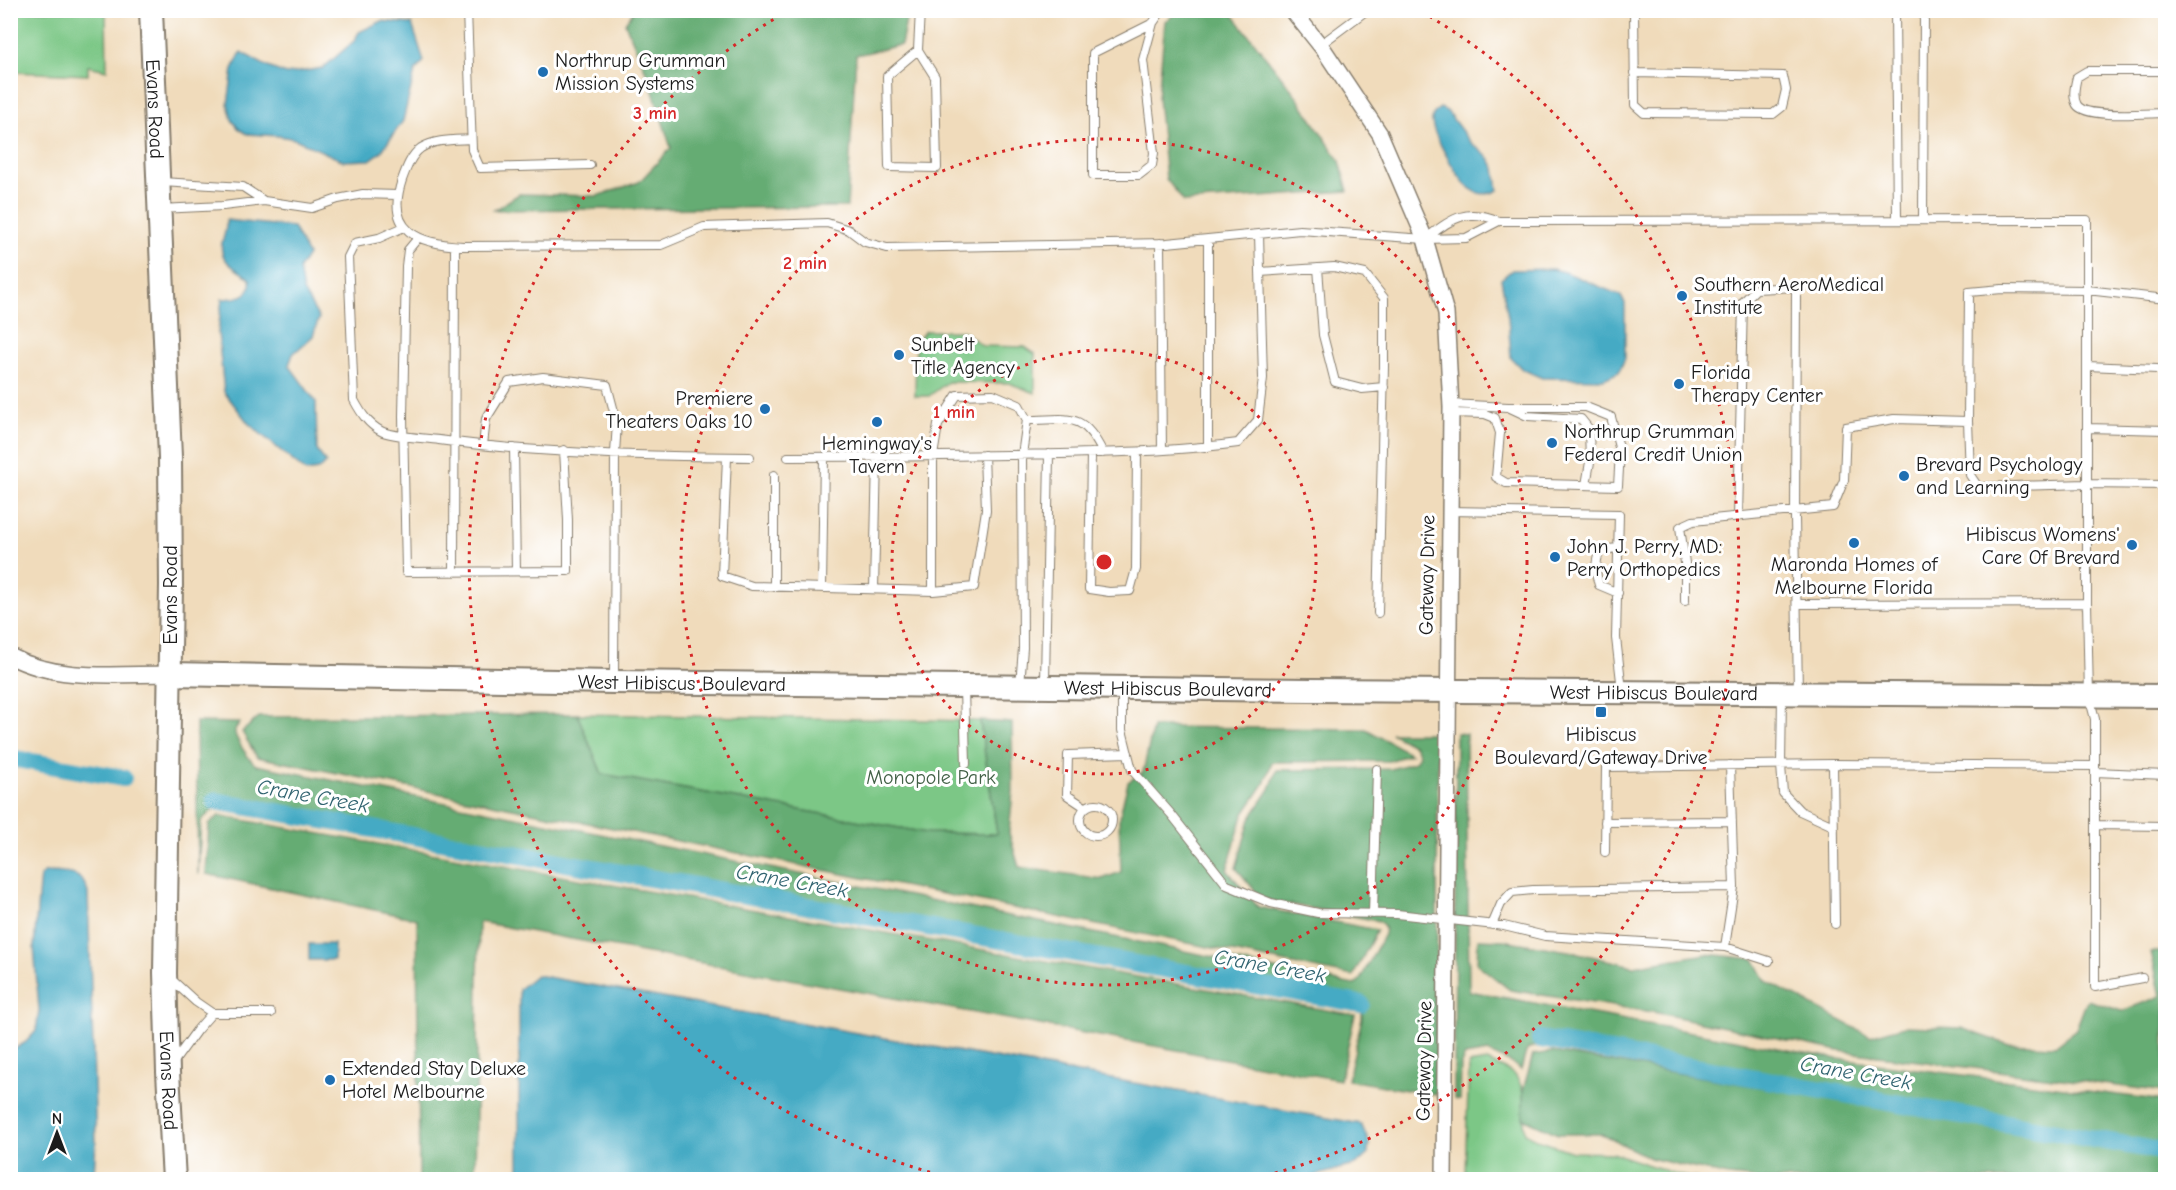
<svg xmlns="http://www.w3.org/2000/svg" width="2176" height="1190" font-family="'Comic Neue',sans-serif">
<rect width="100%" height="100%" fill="#fff"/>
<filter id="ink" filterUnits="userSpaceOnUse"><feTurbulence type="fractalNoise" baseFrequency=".0167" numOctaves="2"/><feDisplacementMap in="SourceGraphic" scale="12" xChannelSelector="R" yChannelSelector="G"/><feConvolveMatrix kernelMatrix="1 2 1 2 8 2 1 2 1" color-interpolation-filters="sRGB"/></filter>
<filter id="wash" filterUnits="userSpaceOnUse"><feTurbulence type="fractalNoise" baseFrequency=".008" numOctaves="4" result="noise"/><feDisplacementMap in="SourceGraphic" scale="24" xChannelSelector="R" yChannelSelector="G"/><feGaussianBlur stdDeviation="1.35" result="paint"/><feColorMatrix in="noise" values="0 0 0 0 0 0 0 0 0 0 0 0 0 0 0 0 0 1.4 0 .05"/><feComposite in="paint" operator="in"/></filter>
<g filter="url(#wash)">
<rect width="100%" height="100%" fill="#f0dbbb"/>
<path fill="#7cc786" stroke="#4c7251" stroke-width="1.5" d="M11 10 106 11 107 70 88 66V75L11 72Z
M925 331H963L983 346 1025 347 1035 354V393L1009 383 948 382 929 396H915L916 342Z
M577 714 980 721 997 834 927 833 602 774Z
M1487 1061C1495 1065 1506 1068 1513 1074 1529 1087 1522 1115 1525 1133L1540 1141 1573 1152 1613 1153 1682 1176 1699 1179 1467 1180 1465 1174 1469 1064Z"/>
<path fill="#65ac73" stroke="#406448" stroke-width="1.5" d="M634 10 908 11 901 45 856 55 847 207 494 210 519 194 597 196 639 182 671 148 649 79 625 23Z
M1180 11H1230L1295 94 1340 161 1348 191 1184 202 1166 179 1158 98 1165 21Z
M577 714 602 774 927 833 997 834 980 721 1012 723 1013 791 1009 833 1019 867 1102 879 1121 872 1119 819 1128 782 1143 772 1153 727 1366 729 1411 754 1389 761 1272 762 1264 784 1243 815 1227 870 1258 907 1377 930 1353 976 257 757 242 732 259 717Z
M196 722 240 723C238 726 235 727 235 731 234 738 250 761 256 765L1354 985 1360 980 1384 934C1385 928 1385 925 1379 921L1262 899 1236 868 1250 819 1270 789 1277 770 1391 769 1415 762 1419 755 1415 746 1391 733H1438L1436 1095 1348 1080 1362 1018V1012L1356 1007 220 807 214 809 201 821 198 875Z
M1456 733 1466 734 1469 991 1838 1059 2165 1101V1146L1553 1043 1529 1048 1526 1052 1521 1070 1517 1066 1488 1052 1465 1056 1461 1064 1460 1100 1454 1099Z
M219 816 1355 1015 1340 1080 479 922 475 1179H419L417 919 206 874 209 824Z
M1478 939 1503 940 1574 952 1633 966 1706 954 1754 959 1766 981 1870 1036 1904 1026 1961 1028 2006 1044 2055 1046 2076 1029 2087 1000 2122 1011 2161 996 2151 952H2165V1092L1839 1051 1658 1013 1510 990 1477 964Z
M1552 1052 2165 1155V1179L1767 1180 1728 1176 1650 1158 1602 1134H1558L1523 1118V1090L1533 1055Z"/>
<path fill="#44aac4" stroke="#306370" stroke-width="1.5" d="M382 21 412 24 424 61 415 71 403 121 381 152 370 160 343 161 295 139 279 136 247 134 238 128 232 120 228 104 233 69 241 52 268 67 286 74 323 68 354 41 359 32Z
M1440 108 1447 111 1470 142 1489 158 1495 168 1498 190C1489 195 1479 195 1471 189 1460 183 1431 132 1432 120 1432 114 1435 112 1440 108Z
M226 220 293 227 308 255 299 269 303 291 319 318 313 336 293 354 289 365 316 402 317 450 326 463 318 470 306 472 249 424 224 392 218 333 222 299C237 298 253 297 250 279 239 270 218 262 222 243 224 235 227 229 226 220Z
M1552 269 1565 272 1620 295 1625 303V358L1619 372 1604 379 1542 378 1522 369 1511 358 1508 317 1501 279 1512 270Z
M46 872C66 873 83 870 88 893L96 1143 94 1174 88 1179H11V1051L26 1042 36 1031 39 1010 34 947 39 885 40 876Z
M309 944H334V960H309Z
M536 975 1361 1124 1369 1142 1368 1154 1357 1164 1300 1180 519 1179V989Z"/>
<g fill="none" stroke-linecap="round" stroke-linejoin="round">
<path stroke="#44aac4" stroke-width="18" d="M10 758 123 778
M215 801 1361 1004
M1540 1039 2166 1152"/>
</g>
</g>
<g filter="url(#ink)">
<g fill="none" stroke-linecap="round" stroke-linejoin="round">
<g stroke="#867c6c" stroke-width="10">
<path id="lane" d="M467 10 472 150 480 168 590 165
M1634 10 1635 105 1644 113 1773 114 1782 107 1786 90 1783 76 1634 73
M1895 10 1897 220
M1153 23 1143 60 1154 153 1152 165 1139 175H1093V53L1153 23 1162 10
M1320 45 1367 10
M918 50 935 77 937 168 889 167 887 76Z
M918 50 920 10
M2166 71H2087L2077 77C2075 85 2072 97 2077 105 2086 119 2148 113 2166 113
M471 139C455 140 435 139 421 148 411 155 406 169 402 180 385 231 418 244 463 246L661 245 704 227 827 223 849 230 865 242 887 248 1167 243 1300 230 1425 239 1466 238 1499 221
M162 182 243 187 264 201
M160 209 223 206 264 201 312 208 338 199 363 194 397 195
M1923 220 1924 10
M404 227 379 238 355 243 348 257 354 400C361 413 368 424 381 431 392 437 426 438 439 440 541 454 648 456 750 457
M418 238 408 250 406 266 403 416 406 572 568 571V520L564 450
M1208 239V447
M1425 239C1452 219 1465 207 1499 221L2087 220V603L2089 696 2095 719V987L2142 978
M1160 243 1162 450
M1318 268 1323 335 1335 382 1362 389 1384 387
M1260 272 1334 267 1365 274 1384 298V367L1378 613
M2166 299 2087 290 2002 289 1969 292 1968 421 1970 475 1978 487 2087 484 2166 485
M2087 366 2157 369
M1450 404 1508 407H1586L1611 417 1620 451 1618 486 1506 483 1496 477 1500 433 1495 418 1485 414 1450 413
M1510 408 1527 416 1581 419 1589 429 1590 462 1586 485
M1027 420C1069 420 1082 410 1103 453
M2087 428 2166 430
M483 445 486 419 509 382 543 377 607 385 617 423 615 453 614 681
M514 448 516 571
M1091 453 1089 589 1109 592 1130 591 1136 569 1137 452
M727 457 722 576 752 586 933 591 974 587 986 510 984 455
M788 457C879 457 970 456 1061 454 1121 452 1180 451 1238 443L1258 420 1263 378 1259 234
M774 475V587
M1449 511 1619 514 1616 638 1622 690
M1738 517 1743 302 1756 289 1796 287 1795 517 1798 692
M454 572 455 246
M822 588 824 457
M874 589 877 457
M933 591V456L938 425 957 395 993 394 1019 405 1027 420 1022 455 1023 648 1020 685
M1618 593 1599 585C1595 572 1595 563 1600 550L1618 548
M1685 601V563L1680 527 1693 521 1833 507 1844 480 1846 427 1894 419 1968 421
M1797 604 2087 603
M1045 683 1049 454
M964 688 966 764
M1122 690V730L1132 770 1171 814 1227 885 1271 903 1318 913 1397 914 1504 926 1545 936 1725 947 1769 961
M1782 695 1781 765 1783 793 1800 811 1833 826
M1833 764 1835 924
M2095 772 2166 775
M1080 820a16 16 0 1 1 32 0a16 16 0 1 1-32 0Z
M1085 807 1067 795 1068 755 1128 753
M1605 822 1732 821
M2095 825 2166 826
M1605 852 1606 767 1833 764 2095 766
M1373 914 1377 769
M1492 925 1501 904 1512 892 1533 890 1734 887
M1725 947 1734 887 1730 765
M172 980 196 1002 212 1013 197 1030 173 1063
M212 1013H271"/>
</g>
<g stroke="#867c6c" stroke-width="18">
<path id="street" d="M1292 10 1324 50 1380 134 1425 239 1446 313 1451 407 1444 1180
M10 656C58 682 117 674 170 674"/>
</g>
<g stroke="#867c6c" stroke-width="26">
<g id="secondary">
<path id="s1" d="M151 10 170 457 171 585 165 973 168 1072 174 1180"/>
<path id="s2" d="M170 674 614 682 1310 690 2166 696"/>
</g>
</g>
<use href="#lane" stroke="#fff" stroke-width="8"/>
<use href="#street" stroke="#fff" stroke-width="15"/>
<use href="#secondary" stroke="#fff" stroke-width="22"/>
</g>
</g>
<g fill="none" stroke="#d62828" stroke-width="3" stroke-dasharray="3 6">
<circle cx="1104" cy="562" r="212"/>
<circle cx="1104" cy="562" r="423"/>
<path d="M956 1179A635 635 0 0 1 786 12M1422 12A635 635 0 0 1 1252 1179"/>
</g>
<g fill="#1f6fb2" stroke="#fff" stroke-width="2">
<circle cx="543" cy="72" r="6"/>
<circle cx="1682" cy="296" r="6"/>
<circle cx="899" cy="355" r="6"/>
<circle cx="1679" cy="384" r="6"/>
<circle cx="765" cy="409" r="6"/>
<circle cx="877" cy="422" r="6"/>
<circle cx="1552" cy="443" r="6"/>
<circle cx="1904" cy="476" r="6"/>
<circle cx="1854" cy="543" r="6"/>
<circle cx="2132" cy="545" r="6"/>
<circle cx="1555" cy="557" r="6"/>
<rect x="1595" y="706" width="12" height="12" rx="3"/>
<circle cx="330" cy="1080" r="6"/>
</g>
<g text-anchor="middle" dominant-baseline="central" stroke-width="6" stroke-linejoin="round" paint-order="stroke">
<g font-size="20" fill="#1c1c1c" stroke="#fff" text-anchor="start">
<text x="555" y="60">Northrup Grumman<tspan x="555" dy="23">Mission Systems</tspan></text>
<text x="1694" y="284">Southern AeroMedical<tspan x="1694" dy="23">Institute</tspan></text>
<text x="911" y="344">Sunbelt<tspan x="911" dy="23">Title Agency</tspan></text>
<text x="1691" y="372">Florida<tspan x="1691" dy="23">Therapy Center</tspan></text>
<text x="753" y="398" text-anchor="end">Premiere<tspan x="753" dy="23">Theaters Oaks 10</tspan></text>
<text x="1564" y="431">Northrup Grumman<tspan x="1564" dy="23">Federal Credit Union</tspan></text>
<text x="877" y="443" text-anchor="middle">Hemingway's<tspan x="877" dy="23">Tavern</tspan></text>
<text x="1916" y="464">Brevard Psychology<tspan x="1916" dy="23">and Learning</tspan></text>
<text x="2120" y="534" text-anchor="end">Hibiscus Womens'<tspan x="2120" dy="23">Care Of Brevard</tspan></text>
<text x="1567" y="546">John J. Perry, MD:<tspan x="1567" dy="23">Perry Orthopedics</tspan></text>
<text x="1854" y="564" text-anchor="middle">Maronda Homes of<tspan x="1854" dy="23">Melbourne Florida</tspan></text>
<text x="1601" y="734" text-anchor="middle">Hibiscus<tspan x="1601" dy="23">Boulevard/Gateway Drive</tspan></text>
<text x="342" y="1068">Extended Stay Deluxe<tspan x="342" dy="23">Hotel Melbourne</tspan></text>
</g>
<g font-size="20" fill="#1c1c1c" stroke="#fff">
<text stroke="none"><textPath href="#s1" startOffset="99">Evans Road</textPath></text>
<text transform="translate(1427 575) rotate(-89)">Gateway Drive</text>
<text transform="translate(170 595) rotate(-90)">Evans Road</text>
<text stroke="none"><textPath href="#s2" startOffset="512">West Hibiscus Boulevard</textPath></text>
<text stroke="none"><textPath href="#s2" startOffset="998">West Hibiscus Boulevard</textPath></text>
<text stroke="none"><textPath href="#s2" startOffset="1484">West Hibiscus Boulevard</textPath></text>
<text transform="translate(1424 1061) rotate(-89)">Gateway Drive</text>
<text stroke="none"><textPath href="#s1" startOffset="1071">Evans Road</textPath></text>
</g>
<g font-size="20" fill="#426046" stroke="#fff">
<text x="931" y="777">Monopole Park</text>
</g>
<g font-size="21" font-style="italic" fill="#306370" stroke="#fff">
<text transform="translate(313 796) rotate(10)">Crane Creek</text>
<text transform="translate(792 881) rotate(10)">Crane Creek</text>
<text transform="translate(1270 966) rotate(10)">Crane Creek</text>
<text transform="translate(1856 1073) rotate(10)">Crane Creek</text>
</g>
</g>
<circle cx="1104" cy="562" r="9" fill="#d62828" stroke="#fff" stroke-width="3"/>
<g font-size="18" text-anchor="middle" font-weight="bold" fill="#d62828" stroke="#fff" stroke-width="6" stroke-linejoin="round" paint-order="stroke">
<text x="655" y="119">3 min</text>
<text x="805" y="269">2 min</text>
<text x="954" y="418">1 min</text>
</g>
<rect width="2176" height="1190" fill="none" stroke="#fff" stroke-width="36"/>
<g transform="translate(57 1133)" stroke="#ffffff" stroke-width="4.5" paint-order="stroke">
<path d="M0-4.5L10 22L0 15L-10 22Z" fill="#1c1c1c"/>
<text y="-9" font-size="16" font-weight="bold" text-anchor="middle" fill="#1c1c1c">N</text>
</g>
</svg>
